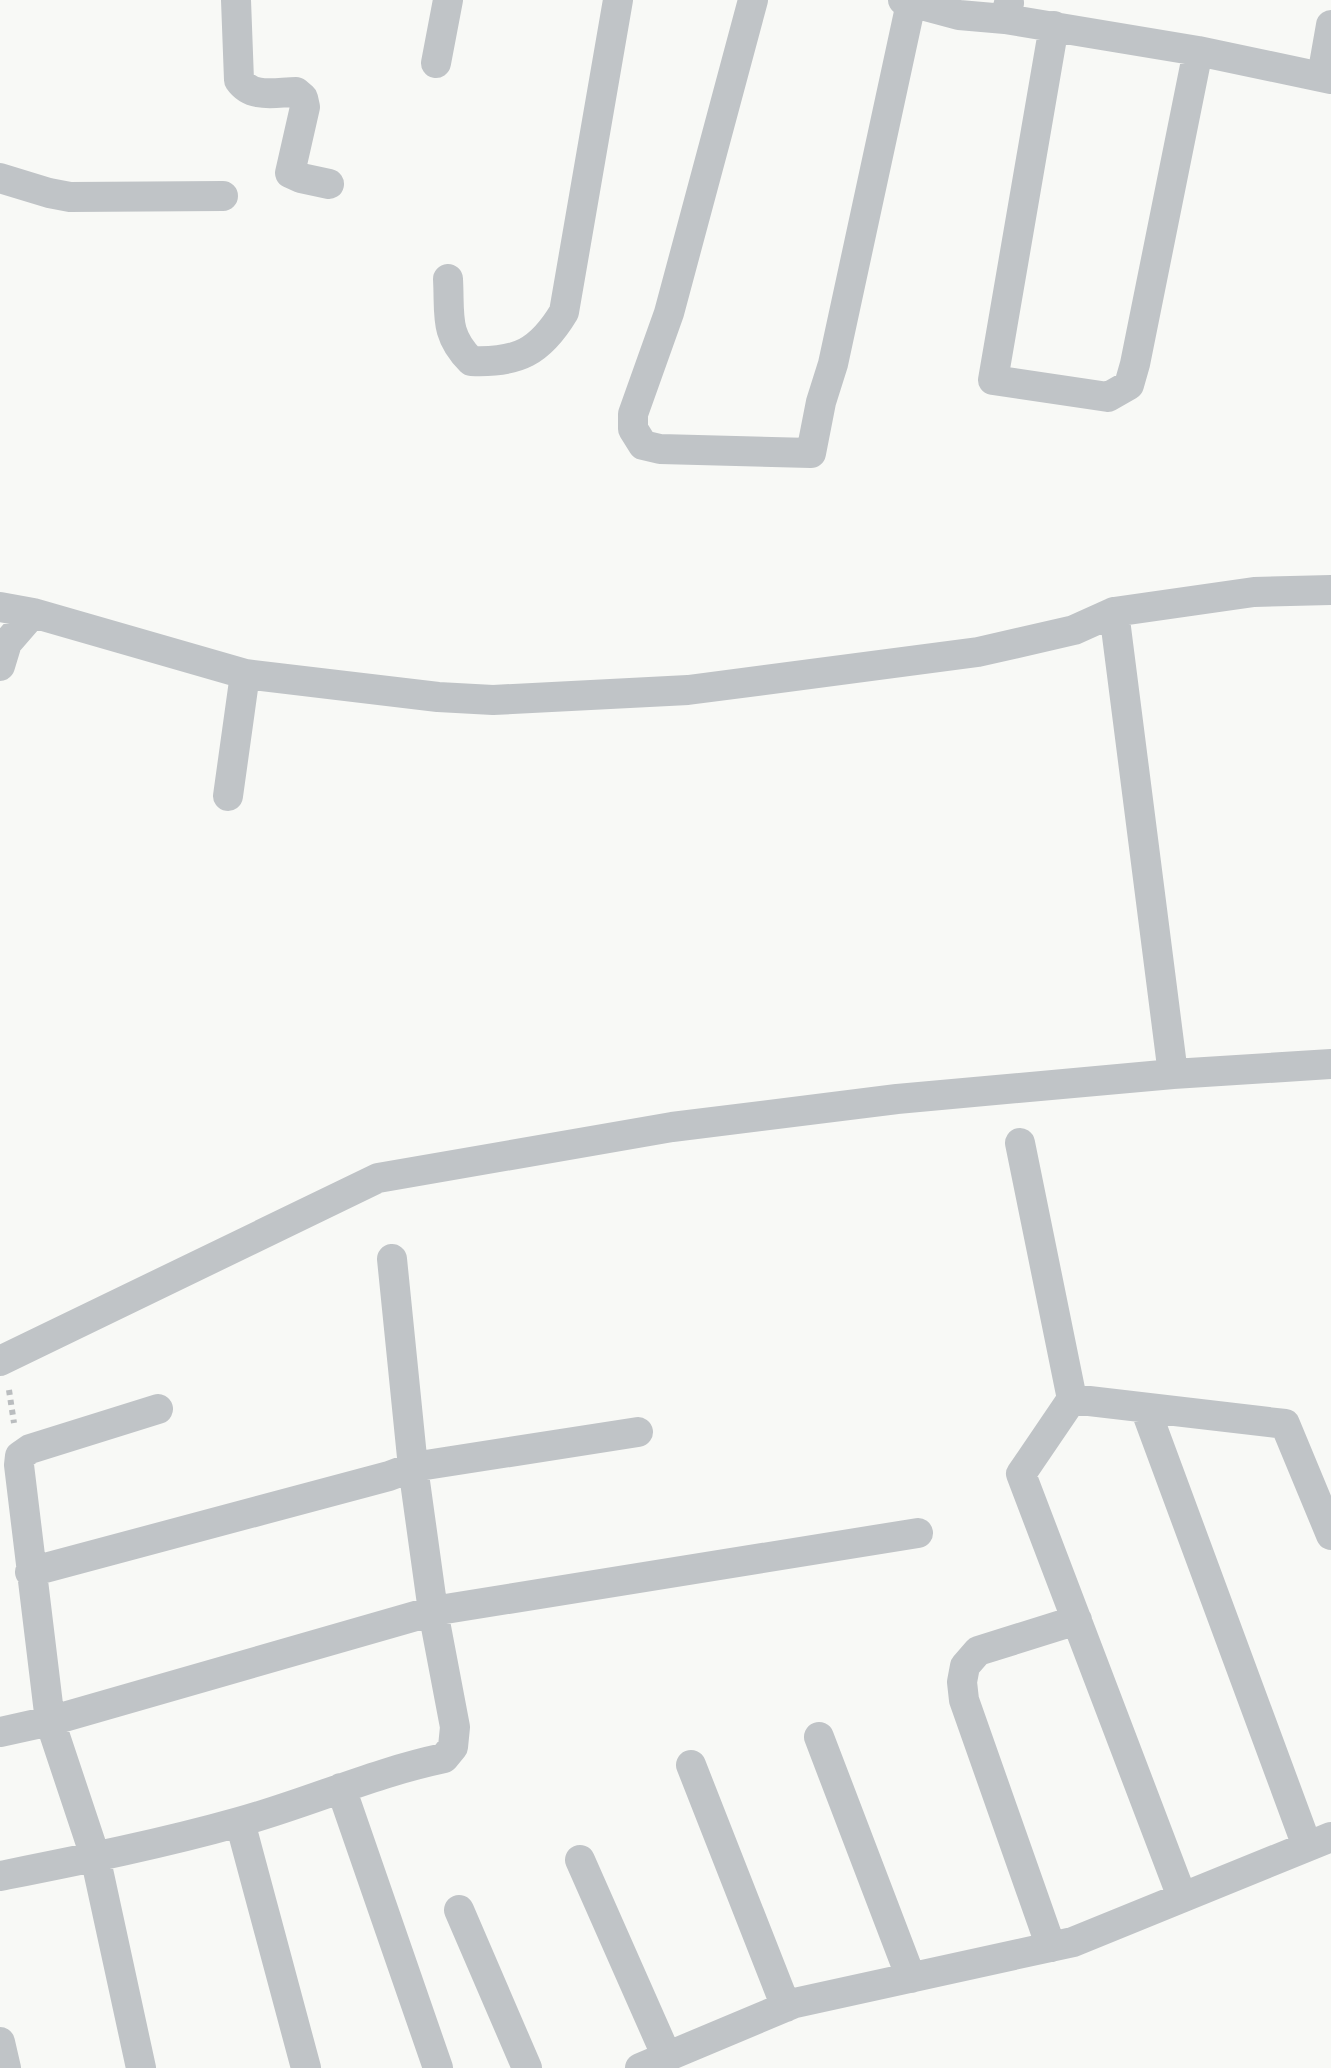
<svg xmlns="http://www.w3.org/2000/svg" width="1331" height="2068" font-family="Mulish,sans-serif">
<rect width="100%" height="100%" fill="#f8f9f6"/>
<g fill="none" stroke-linecap="round" stroke-linejoin="round">
<path stroke="#babdbf" stroke-width="6" stroke-dasharray="5 5" stroke-linecap="butt" d="M9 1390 14 1423"/>
<path stroke="#c0c4c7" stroke-width="30" d="M236 0 239 80C252 99 276 92 296 92L303 98 305 107 290 173 301 178 329 184
M753 0 669 313 633 414V429L643 445 660 449 811 453 821 402 833 364 911 3
M903 0 959 15 1005 19 1009 3
M1005 19 1198 51 1331 79
M1054 26 993 380 1108 397 1129 385 1135 364 1198 51
M436 63 448 0
M1322 76 1331 25
M0 178 49 193 70 197 223 196
M448 279C450 315 444 334 471 361 518 363 540 352 564 312L618 0
M0 607 33 613 245 674 438 697 493 700 688 690 978 652 1074 630 1114 612 1254 592 1331 590
M0 666 7 643 33 613
M228 796 245 674
M1173 1074 1331 1064
M1020 1143 1072 1399 1285 1424 1331 1535
M0 1361 378 1178 672 1127 897 1099 1173 1074 1114 612
M1072 1399 1021 1474 1182 1897
M1145 1408 1307 1846
M30 1572 389 1476 413 1467 638 1432
M0 1732 50 1721 433 1611 918 1533
M819 1737 911 1978
M691 1765 786 2007
M341 1788 438 2068
M240 1822 306 2068
M580 1860 667 2057
M0 1876C80 1860 161 1844 239 1822 308 1803 373 1773 444 1758L453 1747 455 1727 433 1611 413 1467 392 1259
M459 1910 527 2068
M1051 1947 964 1700 962 1682 965 1666 978 1651 1077 1620
M0 2042 6 2068
M141 2068 95 1856 50 1721 19 1465 20 1456 30 1449 158 1409
M640 2068 795 2003 1073 1942 1331 1837"/>
</g>
</svg>
